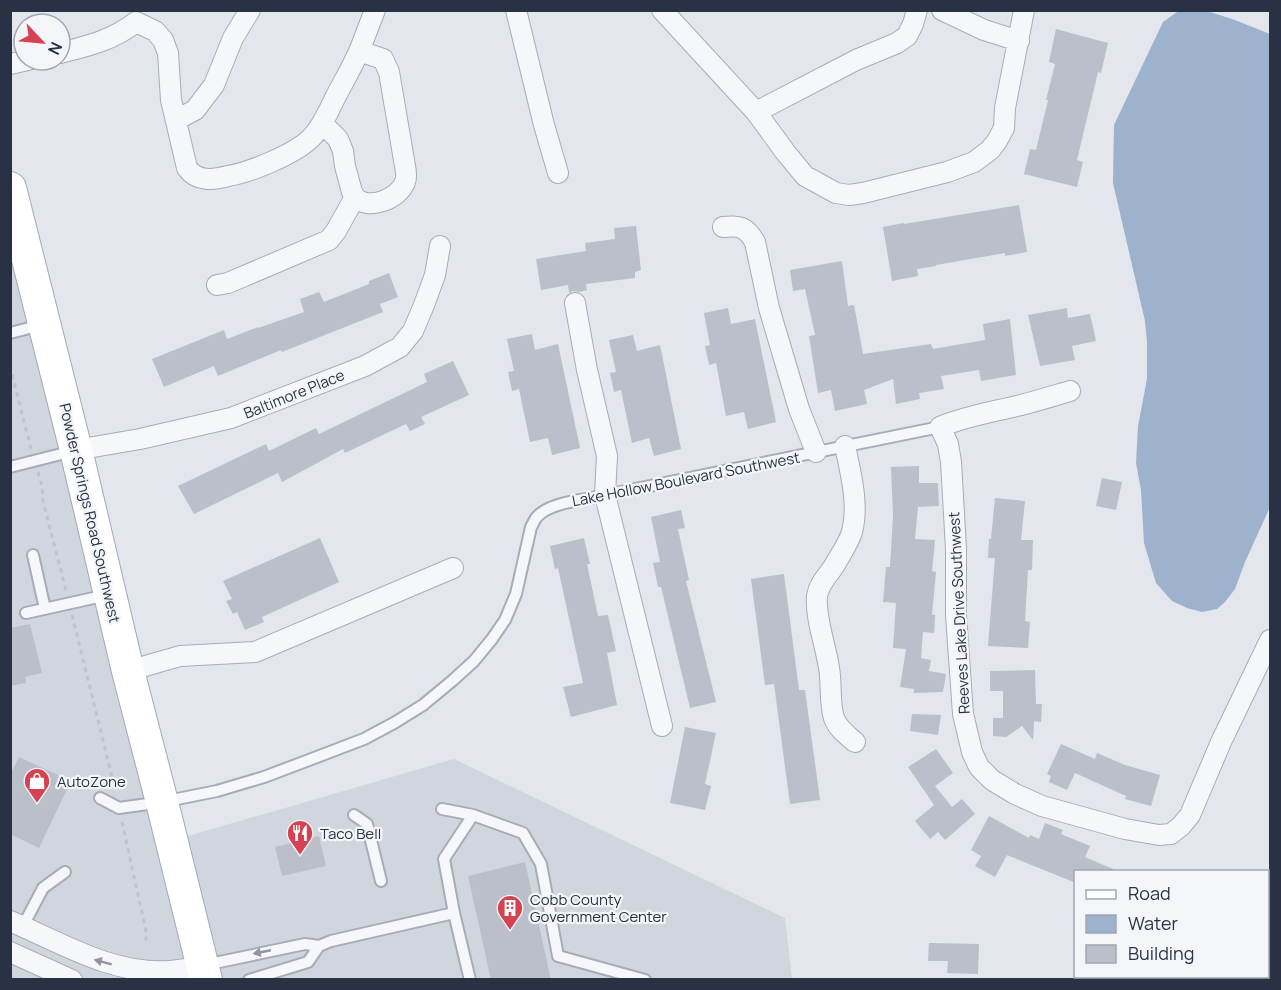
<svg xmlns="http://www.w3.org/2000/svg" width="1281" height="990" font-family="Manrope,sans-serif">
<rect width="100%" height="100%" fill="#e3e6ec"/>
<path fill="#d1d5de" d="M10 243 157 845 454 759 785 918 792 979H11Z"/>
<path fill="#9cb2cd" d="M1180 10 1207 11 1235 20 1270 34V507L1245 562 1235 589 1225 602 1217 609 1202 612 1187 608 1172 601 1156 583 1144 543 1141 490 1136 463 1138 426 1147 379V342L1145 321 1113 183 1114 125 1163 22Z"/>
<path fill="#babfca" d="M1056 29 1108 43 1101 73 1098 72 1077 160 1083 162 1077 187 1024 174 1030 149 1036 150 1048 100H1046L1055 64 1049 62Z
M1019 205 1027 252 1005 256V253L936 265V266L917 269 918 276 892 281 883 227 904 223V224Z
M636 226 641 270 635 272V278L586 284 587 290 579 292 573 291 569 293 568 285 541 290 536 259 586 251 585 243 615 239 614 228Z
M842 261 848 306 854 305 863 354 931 344 933 349 985 340 983 324 1010 319 1016 375 981 381 979 370 941 376 944 389 919 393 920 399 896 404 893 379 864 390 867 404 835 411 831 390 818 393 809 336 815 335 805 289 793 291 790 270Z
M389 273 398 297 380 304 383 312 282 352 281 350 218 376 214 366 164 387 152 359 224 330 227 339 258 327V328L304 312 300 299 319 292 324 302 369 284V281Z
M728 308 731 324 755 319 776 422 748 429 744 412 726 416 716 363 709 365 705 346 710 345 704 313Z
M1067 308 1068 318 1090 314 1096 341 1072 346 1075 360 1040 366 1028 315Z
M532 334 535 350 558 344 580 448 552 455 548 438 530 442 519 389 512 391 508 372 514 371 507 339Z
M633 335 637 351 660 345 681 449 654 456 649 438 632 443 621 390 614 392 610 373 616 372 609 340Z
M453 361 469 395 421 417 425 424 410 431 406 424 345 453 343 449 282 482 278 473 194 514 178 486 266 444 269 451 316 428 319 434 427 382 424 374Z
M919 466V483H938L939 506 918 507 915 539 935 540 932 571 936 572 932 615H935L934 633 923 632 921 658 931 660 929 671 946 674 943 692 914 693V689L900 687 906 649 893 648 896 603 883 602 886 567H890L893 516 891 467Z
M1102 478 1122 482 1116 510 1096 506Z
M995 498 1025 501 1021 540H1033L1032 570H1028L1025 621 1030 622 1028 648 988 646 995 558H988L989 539H991Z
M681 510 685 528 678 529 689 580 686 581 716 702 690 708 661 587H658L653 563 660 562 651 517Z
M320 538 339 582 262 617 264 622 245 630 237 612 233 614 226 601 232 599 223 581Z
M584 538 590 564H587L598 616 608 615 616 651 607 653 617 705 571 717 563 687 583 683 558 568 555 569 550 546Z
M784 574 799 690H805L820 800 790 804 774 684 765 685 751 579Z
M30 624 42 673 25 677 26 683 10 686V628Z
M1035 670 1036 704H1042L1041 722 1034 721 1033 740 1022 726 1006 737 993 736V718H1003V691H990V671Z
M912 714 941 715 938 735 910 731Z
M685 727 716 733 705 784 711 786 705 810 670 803Z
M1061 744 1095 759 1097 753 1125 765 1160 775 1151 806 1125 799 1126 796 1075 773 1067 790 1049 782 1051 776 1047 774Z
M936 749 953 773 935 786 952 807 962 799 975 814 945 840 938 832 930 839 915 821 934 805 908 767Z
M19 757 71 781 39 848 10 834V775Z
M989 816 1029 838 1030 835 1039 839 1045 823 1063 830 1061 834 1090 846 1085 857 1120 872H1076V883L1007 855 995 877 975 866 981 856 971 850Z
M319 836 326 866 282 876 275 847Z
M525 862 551 980H491L468 876Z
M929 943 979 944 978 974 947 973 948 961H928Z"/>
<g fill="none" stroke-linecap="round" stroke-linejoin="round">
<g stroke="#a7acb7" stroke-width="14">
<path id="lane" d="M10 333 41 325
M10 467 73 451
M33 555 45 609
M26 613 107 595
M100 798 119 808 162 802 217 791 264 777 309 760 364 739 394 723 423 705 452 681 474 661 492 639 505 620 516 594 531 527C533 524 534 521 536 518 545 506 572 501 586 499L940 427
M442 809 473 815
M354 815 367 824 381 881
M23 926 43 888 65 872
M205 965 305 944 319 946
M249 980 308 962 319 946 331 941 454 913
M470 980 454 913 444 859 473 815 523 833 541 864 558 956 645 980"/>
</g>
<g stroke="#a7acb7" stroke-width="22">
<path id="street" d="M516 10 544 125 558 173
M662 10 756 112 786 153 805 176 836 193 849 195 863 193 947 172 974 162 990 150 997 141 1004 128 1005 108 1024 10
M942 10 984 30 1019 41
M60 53C88 46 113 40 136 22L155 31 163 40 168 53 171 100 187 168C197 182 213 180 228 176 251 172 295 154 311 138 322 127 328 112 335 98 343 82 353 66 360 49 365 36 370 23 375 10
M10 64 28 60
M756 112 856 60 897 43 907 36 913 24 917 10
M176 120 195 110 214 85 233 38 250 10
M355 197C368 211 399 199 405 182 407 177 406 171 405 166L389 72 383 59 359 51
M723 227C740 225 746 227 755 242L769 308 799 409 816 452
M217 285 228 283 329 240 336 231 355 197 352 192 345 166 343 151 338 139 322 123
M575 303 587 370 607 456 605 495 662 726
M1070 391C1053 396 1037 401 1021 405 993 412 966 416 940 427L948 444 951 462 956 549V615L963 714 972 752 979 767 992 780 1015 794 1042 806 1125 829 1159 835 1171 834 1181 826 1190 815 1221 742 1270 640
M845 446C851 474 859 505 852 532 849 542 842 552 837 561 831 573 819 582 817 596 815 618 826 646 829 668 832 684 829 702 834 718 838 729 847 735 855 742
M76 450 140 439 231 418 365 366 400 347 413 331 424 305 435 275 440 246
M128 671 180 656 255 652 453 568
M10 921C62 943 112 975 170 971 181 970 192 968 202 966
M10 952 72 980"/>
</g>
<g stroke="#a1a9b8" stroke-width="34">
<path id="primary" d="M10 188 76 450 128 671 162 802 206 980"/>
</g>
<path stroke="#c1c4cb" stroke-width="3" stroke-dasharray="4.5 4.5" stroke-linecap="butt" d="M10 366 31 449
M38 472 42 486 43 501 66 591
M72 615 115 789
M122 822 146 931V945"/>
<use href="#lane" stroke="#f6f7fa" stroke-width="10"/>
<use href="#street" stroke="#f6f7fa" stroke-width="20"/>
<use href="#primary" stroke="#fff" stroke-width="32"/>
</g>
<defs><path id="oneway-solid" d="M-6-.8H1V-3.2L6.5 0L1 3.2V.8H-6Z" transform="scale(1.5)"/></defs>
<g fill="#9094a0">
<use href="#oneway-solid" transform="translate(262 952) rotate(169)"/>
<use href="#oneway-solid" transform="translate(103 962) rotate(-165)"/>
</g>
<defs>
<g id="shop-pin" transform="scale(1.35)"><path d="M0 17L-7.5 6A9.5 9.5 0 1 1 7.5 6Z" fill="#d64252" stroke="#f3f5f9"/><path d="M-5-2.5h2.3a2.7 3.5 0 0 1 5.4 0H5L5.5 6h-11ZM-1.5-2.5h3a1.5 2.3 0 0 0-3 0Z" fill="#fff"/></g>
<g id="restaurant-pin" transform="scale(1.35)"><path d="M0 17L-7.5 6A9.5 9.5 0 1 1 7.5 6Z" fill="#d64252" stroke="#f3f5f9"/><path d="M-5-6h1v4h1v-4h1v4h1v-4h1v5L-1.5 .5V6h-2V.5L-5-1ZM5-6V6H3V1.5H1.5Q1.5-4 5-6Z" fill="#fff"/></g>
<g id="building-pin" transform="scale(1.35)"><path d="M0 17L-7.5 6A9.5 9.5 0 1 1 7.5 6Z" fill="#d64252" stroke="#f3f5f9"/><path d="M-4-6H4V6H1V3H-1V6H-4ZM-2.5-4.3h1.7v1.8h-1.7ZM.8-4.3h1.7v1.8H.8ZM-2.5-1h1.7V.8h-1.7ZM.8-1h1.7V.8H.8Z" fill="#fff"/></g>
</defs>
<g fill-rule="evenodd">
<use href="#shop-pin" x="37" y="781"/>
<use href="#restaurant-pin" x="300" y="833"/>
<use href="#building-pin" x="510" y="908"/>
</g>
<g text-anchor="middle" dominant-baseline="central" stroke-width="4.5" stroke-linejoin="round" paint-order="stroke">
<g font-size="15" fill="#293245" stroke="#f3f5f9">
<text transform="translate(294 394) rotate(-22)">Baltimore Place</text>
<text transform="translate(686 479) rotate(-11)">Lake Hollow Boulevard Southwest</text>
<text transform="translate(90 513) rotate(77)">Powder Springs Road Southwest</text>
<text transform="translate(959 613) rotate(-93)">Reeves Lake Drive Southwest</text>
</g>
<g font-size="15" fill="#293245" stroke="#f3f5f9" text-anchor="start">
<text x="57" y="781">AutoZone</text>
<text x="320" y="833">Taco Bell</text>
<text x="530" y="899">Cobb County<tspan x="530" dy="17">Government Center</tspan></text>
</g>
</g>
<rect width="1281" height="990" fill="none" stroke="#293245" stroke-width="24"/>
<rect x="1074" y="870" width="195" height="108" fill="#f3f5f9" stroke="#a2a7b1" stroke-width="1.5"/>
<rect x="1086" y="890" width="30" height="9" fill="#ffffff" stroke="#a2a7b1" stroke-width="1.5"/>
<text x="1128" y="900" font-size="18" fill="#293245">Road</text>
<rect x="1086" y="915" width="30" height="18" fill="#9cb2cd" stroke="#a2a7b1" stroke-width="1.5"/>
<text x="1128" y="930" font-size="18" fill="#293245">Water</text>
<rect x="1086" y="945" width="30" height="18" fill="#babfca" stroke="#a2a7b1" stroke-width="1.5"/>
<text x="1128" y="960" font-size="18" fill="#293245">Building</text>
<g transform="translate(42 42) rotate(116)"><circle r="28" fill="#f3f5f9" stroke="#a2a7b1" stroke-width="1.5"/>
<path d="M0-4.5L10 22L0 15L-10 22Z" fill="#d64252"/>
<text y="-9" font-size="16" font-weight="bold" text-anchor="middle" fill="#293245">N</text>
</g>
</svg>
